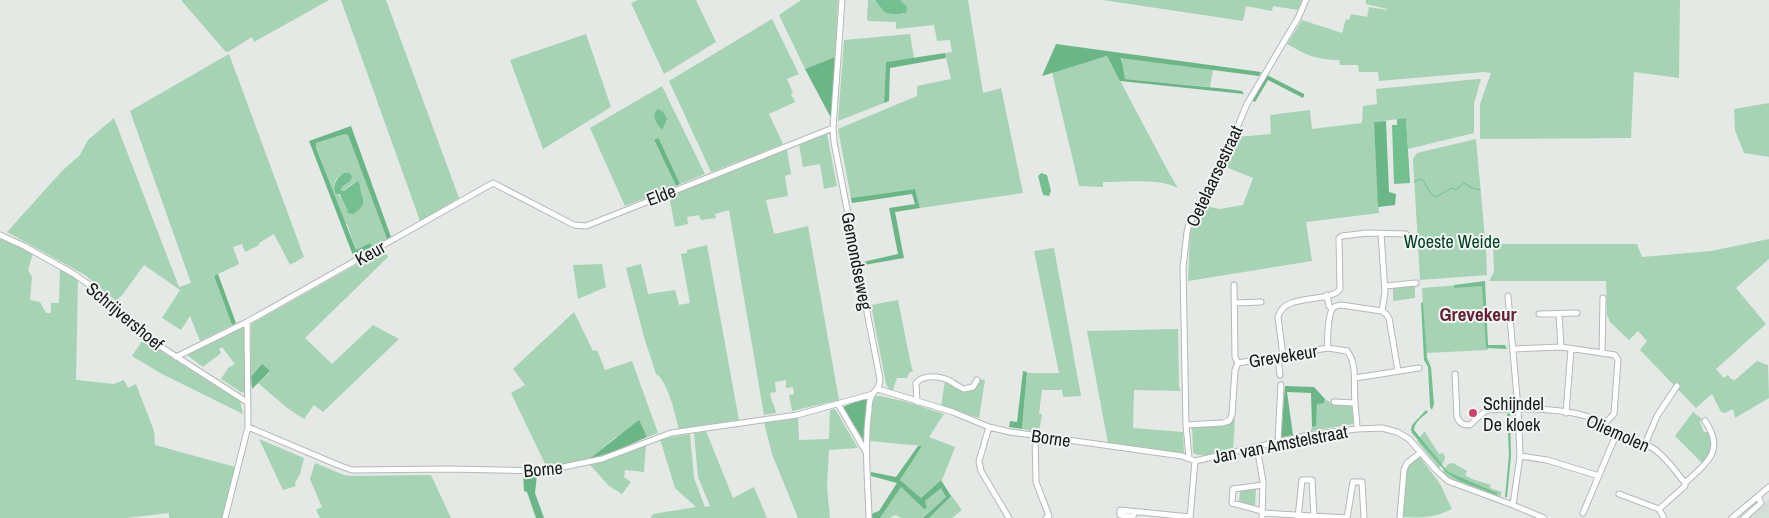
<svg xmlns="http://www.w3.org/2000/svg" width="1769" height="518" font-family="'Archivo Narrow',sans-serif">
<rect width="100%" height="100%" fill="#e4e9e5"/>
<path fill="#d3dfd7" d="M1769 499V518H1747Z"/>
<path fill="#a5d3b4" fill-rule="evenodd" d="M181 0H329L254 42 252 37 228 52 225 51Z
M341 0H386L459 198 420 221Z
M638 0H696L716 42 664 74 631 3Z
M801 0H838L835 57 805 69 779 15Z
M868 0C875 0 879 1 881 8L892 14 896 12 904 14 900 0H968L983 93 1001 88 1023 193 920 208 915 189 851 198 838 129 917 96V86L951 79 945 53 952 52 950 40 937 41 934 25 896 29V22L869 21 867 19Z
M1103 0H1302L1298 10 1273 6 1272 11 1246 6 1243 21Z
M1366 0H1680L1679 78 1634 72 1631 138 1480 139V104L1491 73 1484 72 1379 81 1378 72H1359L1358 65H1340L1339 60C1317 60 1306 55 1287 44L1302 20 1342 33 1346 19 1349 20 1351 14 1367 17 1369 7 1387 10V9L1366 4Z
M772 19 799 74 787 79 793 93 791 94 795 102 769 114 783 144 711 172 669 81Z
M586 34 611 107 543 149 510 60Z
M910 34 914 58 886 62 884 103 838 121 844 40Z
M229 54 304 257 290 265 274 234 259 243V245L245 252 242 244 233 247 239 264 214 276 232 325 200 341 190 316 181 330 162 318 180 290 144 265 123 294 116 301 85 275 7 232 62 171 80 155 88 140 114 118 179 287 191 283 130 111Z
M1107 56 1169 173 1178 188C1161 178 1123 182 1103 182V187L1079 186 1052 72Z
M1122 57 1213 70 1210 87 1125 79 1122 68Z
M1478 79H1481L1474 103V133L1408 149 1406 118 1374 122 1379 213 1306 222 1312 261 1188 281 1190 234C1192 223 1200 215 1206 206L1220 209 1243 205 1253 178 1226 167 1236 142V137L1271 134 1270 115 1310 110 1312 129 1362 123 1363 106 1377 104 1376 89Z
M662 86 705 174 680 184 658 138 654 141 676 186 625 206 590 128Z
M1769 103V157L1744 153 1735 130 1734 109Z
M345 134 348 135 387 239 373 247 370 243 356 250 347 224H345L315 146 316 143ZM341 175H351C352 182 345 184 341 188L343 191 356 181 360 184 359 188 348 211 334 186 336 179Z
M827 134 837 186 824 189 820 164 803 167 799 145Z
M1476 139 1486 249 1487 275 1420 280 1413 159 1417 153Z
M787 150 791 174 785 176 788 196 766 200 774 234 808 226 839 400 792 411 789 395 794 394 793 387 786 388V380L775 382 776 392 770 393C771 401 775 406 776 413L764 415 729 210 715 214 716 218 701 220 699 215 687 217 688 224 675 227 669 196Z
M0 238 33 253 28 270 32 277 30 300 40 302 46 313H51V303H59L60 268 78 278 76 380 114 384 124 380 128 388 136 384 154 431 155 445 235 467 222 518H169V513L127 518H0Z
M1769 239V259L1736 288 1766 324 1716 369 1724 378 1728 375 1731 379 1735 380 1757 361 1768 365 1769 398 1735 418 1733 409 1725 413 1721 412 1712 394 1696 408 1640 350 1647 341 1638 331 1629 340 1610 322 1607 315 1606 281H1489L1494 272 1493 244H1637L1642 257 1711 251Z
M707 245 739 420 679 429C675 415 668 381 656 374L644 337 626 268 641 264 648 294 675 290 679 305 690 303 681 254 687 253V250Z
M1053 248H1054L1081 396 1063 397 1062 390H1042L1039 414H1042L1039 432 1022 429 1027 373H1059L1034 251Z
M384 249 388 257 305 338 332 364 373 325 399 339 323 412 314 405 304 419 286 407 258 383 270 372 262 365 251 377V324Z
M602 264 606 287 578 299 573 265Z
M1484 283 1488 350 1426 353 1422 288Z
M1415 285V298L1393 301V287Z
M898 300 910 360 913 372H910L907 378H897L893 390 889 389 886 384 871 305Z
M574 312 593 351 597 350 605 370 632 361 658 433 647 437 645 433 616 437 589 459 547 468 511 393 525 385 513 369Z
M241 326H245L246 393 241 392 221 379 228 368 235 364 222 347 219 349 221 353 203 367 187 355Z
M1178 329 1179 387 1181 391 1134 390 1133 428 1183 432 1184 454 1108 443 1087 331Z
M144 338 167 355 240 401 243 414 162 374 132 356Z
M979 379 985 380 979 418 941 406 945 381 965 391 975 388Z
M876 396H880L907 402 944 414 929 437 955 447 943 478 921 498 900 480 922 446 870 441C871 427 868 409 876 396Z
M1325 399 1331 403 1353 404V424L1311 431 1312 427 1316 426 1317 403H1324Z
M835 409 858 448 829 450 827 487 830 518H798L772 454 764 422 798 417 799 440 829 439 830 410Z
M1693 412 1702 419 1700 422 1704 432H1710L1713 449 1703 464 1675 436Z
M1235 418 1233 449C1221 451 1203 459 1193 453L1192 426C1205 426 1227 431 1235 418Z
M706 431 733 498 754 487 767 518H651L653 514 696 507 675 488 660 439 690 434 694 478 705 507 710 506 698 477 694 433Z
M1424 432H1425L1439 454 1443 453C1447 459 1444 462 1439 468L1417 441Z
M259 439 304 458 300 474 295 483 296 486 283 490Z
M646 445 644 472 625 470 624 477 631 482 622 494 609 486 590 465 628 453Z
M1420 457 1440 484 1452 509C1433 518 1424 518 1403 517 1405 498 1398 466 1420 457Z
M315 463 344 475 351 476 431 475 451 518H320L316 510 322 507 310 479Z
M1453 463 1467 471 1465 475 1472 479 1491 485 1490 488 1502 492 1500 498 1448 480 1442 472 1448 464Z
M901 487 923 508 926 505 925 501 941 487 946 497 923 518H902L895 515 890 518H880Z
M1254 487 1256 489 1255 506 1253 508 1235 501H1239L1240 492 1235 491Z
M951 495 962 510 952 518H929Z"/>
<path fill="#6bb687" d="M1056 44 1261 72 1259 76 1121 58 1125 79 1227 89 1242 91 1244 94 1120 81 1107 56 1042 76Z
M945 53 946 58 890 68 889 101 884 103 886 62Z
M835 57 831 118 805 69Z
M1267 75 1304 94V96L1303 98 1268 80 1255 102 1251 100Z
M1386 121 1389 192 1396 194 1395 205 1378 207 1374 122Z
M351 126 391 237 387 239 348 135 345 134 316 143V148L356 250 370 243 373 247 354 258 309 141Z
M658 138 659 139 680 184 676 186 654 140Z
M915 189 920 208 895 212 904 258 864 265 863 262 898 254 889 208 915 204 912 194 852 203 851 198Z
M218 274 236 323 232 325 214 276Z
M262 364 270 371 252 389 251 377Z
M1023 371 1027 372 1022 429 1009 427 1010 421 1017 422Z
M1285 386 1314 387 1325 399 1324 403 1317 404 1316 426 1312 427 1311 393 1287 392 1293 435 1283 437H1281Z
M867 397 864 441 843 407Z
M639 420 647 437 613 452 589 459Z
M918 446H922L900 480 921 498 941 480 951 496 929 518H923L946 497 941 488 925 501 927 508 924 509 901 487 880 518H871V514L879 511 897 483 871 476V472L896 477Z
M523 475H537L535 493 544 518H536L527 492 524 491Z"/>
<path fill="#74bf90" d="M874 0H900L907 7 906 13C900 14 886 16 882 9 878 5 879 3 874 0Z
M658 109 663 112 667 119 662 130C657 124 650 116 658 109Z
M1406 118 1410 183 1394 184 1392 125H1397V119Z
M344 173H350L352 177 350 181 342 187 341 190 344 191 357 181 360 184C359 197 371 203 353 214L348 213C347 206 342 202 340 194H336C332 186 336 178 344 173Z
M1041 173 1047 175 1051 191 1049 196 1043 195 1038 176Z
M1485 281 1488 345H1505L1507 349 1486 348 1482 286 1454 288V285Z
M1423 302 1427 358 1431 367 1434 404 1432 410 1430 407 1428 367 1424 360 1421 303Z
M1426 410 1428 412C1422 417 1414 423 1414 430L1448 472 1497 493V495L1460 481 1447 473 1412 433 1411 430 1412 425Z
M1510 413 1511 456 1507 497H1505L1509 455 1507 414Z"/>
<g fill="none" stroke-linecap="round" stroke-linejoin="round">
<path stroke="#74bf90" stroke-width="1" d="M1414 182 1419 179 1423 180 1431 194 1436 197 1451 188 1456 190 1464 183 1472 188 1480 190"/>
<g stroke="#b4b9b6" stroke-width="7">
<path id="minor" d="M842 0 833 128 834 142 880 379C879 389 877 388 872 395 870 399 869 406 869 410 864 446 868 482 869 518
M1381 234 1385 292 1382 311
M0 235 24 246 74 274 91 286 152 341 247 402
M1234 285 1235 357 1238 363
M1385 286 1416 283
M1327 295 1329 306 1332 309
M1508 296 1518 408 1520 456 1513 505
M1234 303 1261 302
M1539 314 1577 313
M1559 314 1561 347
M1328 348C1327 340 1328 314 1333 308 1336 305 1338 306 1341 305L1382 311 1386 314 1389 318 1398 371
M1513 349 1561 347 1602 353 1603 298
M1602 353 1615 355 1618 360 1614 414 1604 424
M1283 356 1278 317C1284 292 1329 304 1340 289L1339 238 1342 236 1367 233 1406 234
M176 357 247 322 493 183 574 225 586 226 833 128
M1278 357 1280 375
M1455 374 1457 417C1460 424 1463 425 1470 425L1484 412 1488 410C1519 408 1563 408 1592 418 1603 422 1608 431 1618 435 1629 441 1643 442 1654 449 1666 457 1676 472 1685 483V486L1659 509 1664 518
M1355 378 1419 368
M878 389 953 412 989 427 1010 432 1182 456 1195 461 1308 435 1357 429 1382 428 1397 432 1409 439 1437 471 1448 481 1513 505 1544 518
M917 402 916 383C924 374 940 376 950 381 955 384 959 387 964 389L973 387 977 380
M1334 402 1355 403
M838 404 866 452
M1566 413 1571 349
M1186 425 1222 423 1229 421 1232 415 1235 370 1238 363 1328 348 1347 351C1358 364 1353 386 1355 401 1355 410 1357 419 1357 429
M248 427 338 465 352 470 449 469 544 471 602 459 671 433 797 415 873 394
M989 427 979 461 981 471 1009 518
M1035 435 1036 482 1049 516 1046 518
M1278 441 1281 385
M1645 444 1657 416 1677 386
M1257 447 1263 482 1262 518
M1520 456 1547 460 1599 476
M1189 458 1186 425 1183 268 1187 232 1189 224 1212 188 1247 104 1298 18 1306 0
M1685 483C1706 463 1726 451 1705 421
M1619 494 1659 509
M1262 511 1232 503 1233 489 1263 485
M1134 512 1133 517 1120 515V510L1190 517
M1262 513 1347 518
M1583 513 1616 435
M225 518 248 427 247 322
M1190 518 1195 461
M1298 518 1302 480H1312L1314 516
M1347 518 1353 482H1362L1364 518
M1400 518 1404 470 1407 463 1420 453
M1732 518 1769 487
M1744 518 1761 503 1758 496"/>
</g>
<use href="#minor" stroke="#fff" stroke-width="5"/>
</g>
<circle fill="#ce406d" stroke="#f1f6f3" stroke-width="2" cx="1473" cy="413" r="5"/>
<g text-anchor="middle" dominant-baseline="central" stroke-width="4" stroke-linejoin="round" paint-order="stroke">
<g font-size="18" fill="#181a19" stroke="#f1f6f3">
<text transform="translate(1214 176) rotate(-65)">Oetelaarsestraat</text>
<text transform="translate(661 195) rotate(-21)">Elde</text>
<text transform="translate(370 253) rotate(-29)">Keur</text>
<text transform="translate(857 261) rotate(79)">Gemondseweg</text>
<text transform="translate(125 316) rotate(40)">Schrijvershoef</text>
<text transform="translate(1283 356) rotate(-9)">Grevekeur</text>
<text transform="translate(1618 433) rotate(24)">Oliemolen</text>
<text transform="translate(1051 438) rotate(8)">Borne</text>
<text transform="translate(1280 444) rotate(-11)">Jan van Amstelstraat</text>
<text transform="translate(543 469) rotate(-5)">Borne</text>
</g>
<g font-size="18" fill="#034123" stroke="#f1f6f3">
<text x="1452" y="241">Woeste Weide</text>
</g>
<g font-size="18" fill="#181a19" stroke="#f1f6f3" text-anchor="start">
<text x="1483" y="403">Schijndel<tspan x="1483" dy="21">De kloek</tspan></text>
</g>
<g font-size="19" font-weight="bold" fill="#641f34" stroke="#f1f6f3">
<text x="1478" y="314">Grevekeur</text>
</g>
</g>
</svg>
